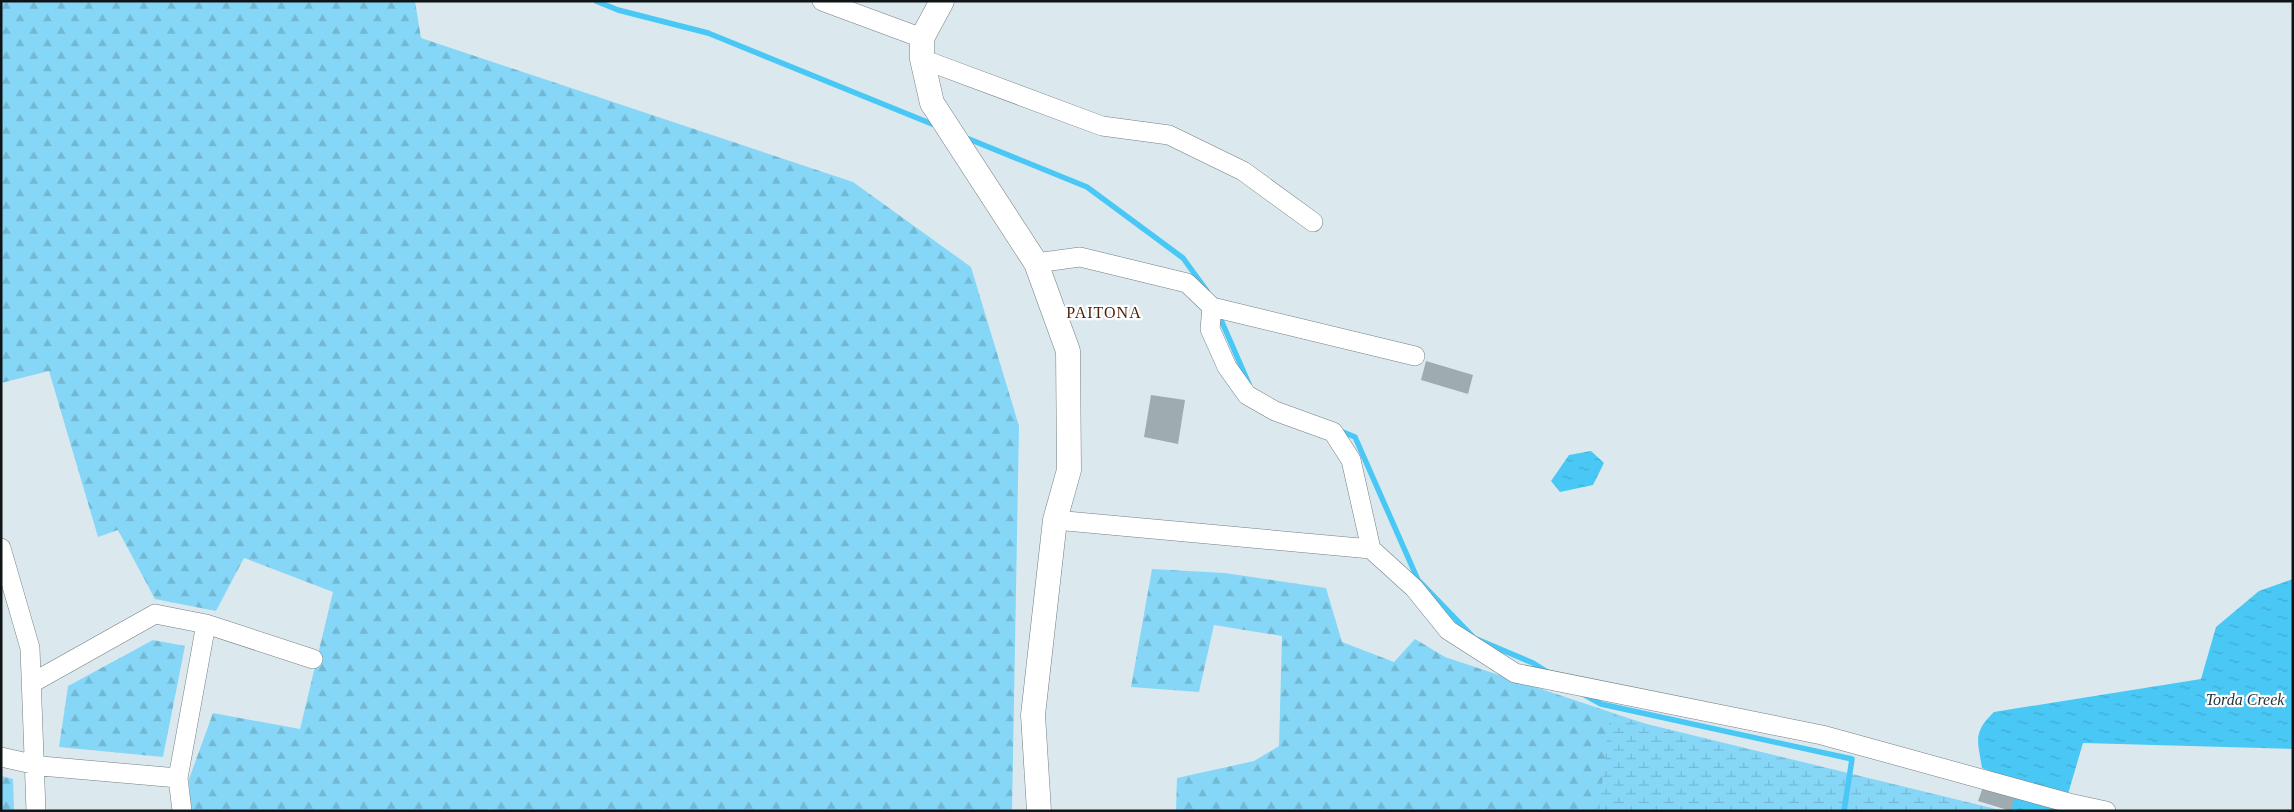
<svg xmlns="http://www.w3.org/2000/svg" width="2294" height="812" font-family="'Times New Roman',serif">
<defs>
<pattern id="forest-firs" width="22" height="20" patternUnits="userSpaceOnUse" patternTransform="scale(1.25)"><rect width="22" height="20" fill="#86d7f7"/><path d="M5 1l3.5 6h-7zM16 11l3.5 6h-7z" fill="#72b8d3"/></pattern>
<pattern id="wetland-marsh" width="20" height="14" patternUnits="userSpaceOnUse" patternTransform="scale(1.25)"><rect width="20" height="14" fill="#86d7f7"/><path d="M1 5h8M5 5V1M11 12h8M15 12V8" fill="none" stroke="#72b8d3"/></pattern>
<pattern id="water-ripples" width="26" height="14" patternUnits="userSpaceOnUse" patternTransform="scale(1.25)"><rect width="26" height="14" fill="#49c8f5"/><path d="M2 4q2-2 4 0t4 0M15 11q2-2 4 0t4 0" fill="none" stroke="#3fabd1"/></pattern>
</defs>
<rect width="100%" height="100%" fill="#dbe9ef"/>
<path fill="url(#forest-firs)" d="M1 1H415L421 38 853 182 971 267 1019 426 1012 811H507L488 809 487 811H190L189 779 213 713 300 729 333 592 244 558 216 611 155 599 118 530 98 537 49 371 1 383Z
M1152 569 1225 573 1326 588 1342 642 1394 662 1415 639 1445 657 1664 730 1631 811H1176L1177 778 1254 761 1279 746 1282 636 1214 625 1199 692 1131 687Z
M153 640 185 646 163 757 59 747 68 686Z
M1 776 13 779 14 811H1Z"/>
<path fill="url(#wetland-marsh)" d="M1610 715 2004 811H1599Z"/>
<path fill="url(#water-ripples)" d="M1591 451 1604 463 1593 485 1560 492 1551 481 1569 455Z
M2293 579V749L2083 743 2063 811H2010L2016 781 1982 768C1978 741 1972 733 1994 712L2201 679 2216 627 2259 591Z"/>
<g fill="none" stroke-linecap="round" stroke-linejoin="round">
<path stroke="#49c8f5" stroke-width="5.5" d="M596 1 618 10 708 33 937 126
M964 137 1087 187 1183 258 1207 291
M1218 313 1249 384
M1338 430 1355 437 1418 580 1474 638 1533 663 1549 673
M1583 694 1601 704 1852 759 1844 811"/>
</g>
<path fill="#9eabb1" d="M1426 361 1473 375 1468 394 1421 380Z
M1151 395 1185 400 1178 444 1144 437Z
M1983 787 2015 797 2011 811 1978 801Z"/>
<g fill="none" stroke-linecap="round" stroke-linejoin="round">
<g stroke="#737f85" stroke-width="20">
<path id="minor" d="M822 1 922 38
M922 59 1102 126 1169 135 1243 171 1313 222
M1036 263 1080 257 1187 283 1212 307 1210 329 1227 367 1247 395 1275 411 1333 432 1351 460 1371 549
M1212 307 1415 356
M1055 520 1371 549 1414 588 1448 630 1515 673 1822 735 2069 803 2106 811
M1 548 30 648 36 811
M32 683 155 614 206 624 313 659
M1 757 41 766 178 778
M182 811 178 778 206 624"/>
</g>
<g stroke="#737f85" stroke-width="25">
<path id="tertiary" d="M942 1 922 38V59L932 103 1036 263 1068 351 1069 470 1055 520 1033 715 1039 811"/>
</g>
<use href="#minor" stroke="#fff" stroke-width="19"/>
<use href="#tertiary" stroke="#fff" stroke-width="24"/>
</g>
<g text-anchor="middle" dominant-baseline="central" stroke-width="4.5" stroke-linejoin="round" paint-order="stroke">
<g font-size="16" letter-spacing="1" fill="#4c1d03" stroke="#fff">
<text x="1104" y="312">PAITONA</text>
</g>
<g font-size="16" font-style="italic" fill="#1e333c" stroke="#fff">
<text x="2245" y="699">Torda Creek</text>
</g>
</g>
<rect width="2294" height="812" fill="none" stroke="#0f1416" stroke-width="5"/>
</svg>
